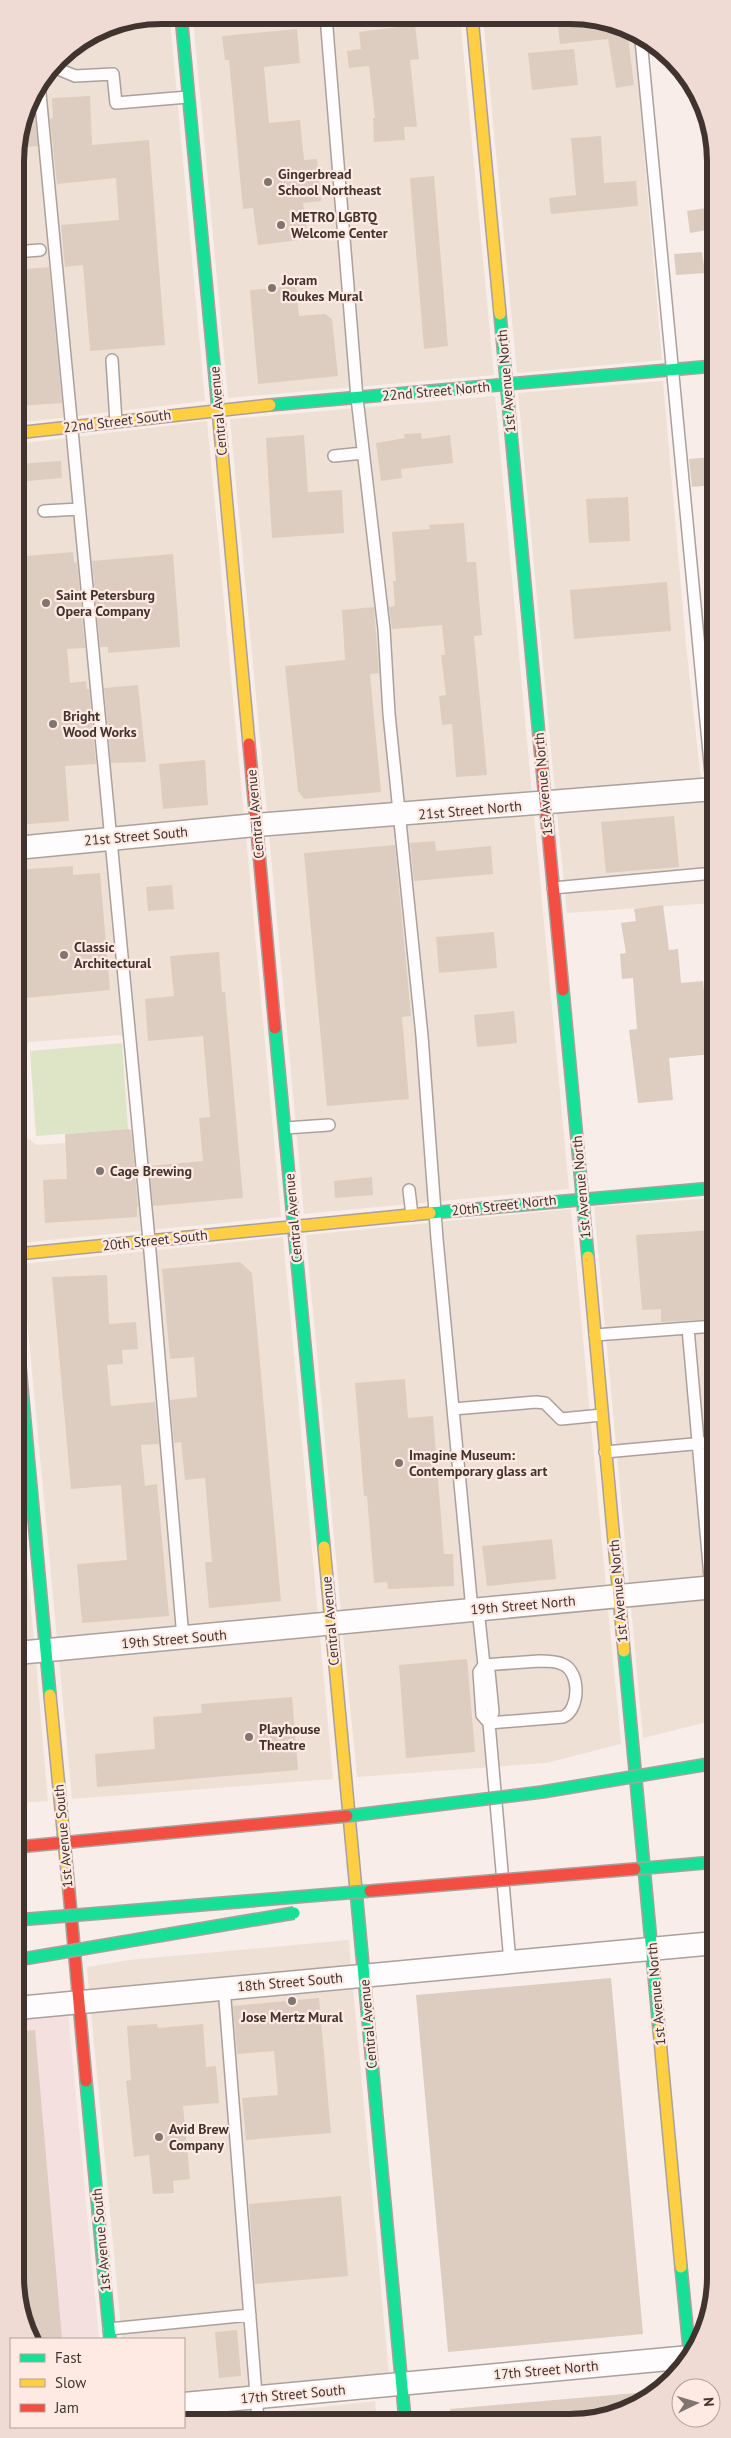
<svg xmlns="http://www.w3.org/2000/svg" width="731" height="2438" font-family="'PT Sans',sans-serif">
<rect width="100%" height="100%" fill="#f8ede8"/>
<path fill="#eee0d4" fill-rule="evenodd" d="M220 15 460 17 494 375 228 398 193 18Z
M483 17 599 18 634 36 662 360 517 373Z
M170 20 205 401 16 423 15 151 30 96 58 57 101 28Z
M663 381 686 645 701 780 555 792 518 393Z
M495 396 532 794 267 814 230 419Z
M207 421 244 816 16 837V444Z
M704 800 714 903 567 913 557 813Z
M534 815 569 1189 304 1214 269 834Z
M246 836 281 1217 20 1243 16 1206V858ZM121 1035 132 1043 138 1128 128 1138 37 1145 26 1137 20 1051 29 1042Z
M714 1198 715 1577 629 1585 594 1207Z
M571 1209 606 1587 341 1613 306 1235Z
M283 1237 318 1615 57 1639 22 1264Z
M17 1461 34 1641 17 1642Z
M715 1598V1720L643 1738 631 1606Z
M608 1608 621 1744 546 1763 357 1777 343 1634Z
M320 1636 333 1779 72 1799 59 1659Z
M36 1661 48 1801 17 1803V1663Z
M349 1940 351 1966 89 1991 87 1967 129 1960Z
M353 1987 389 2375 184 2394V2339H122L91 2011Z
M375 2401 377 2420H201Z"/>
<path fill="#f4e0de" d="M68 2013 99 2339H36L18 2306 17 2018Z"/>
<path fill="#dee5c7" d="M122 1043 128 1129 36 1136 30 1051Z"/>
<path fill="#dccdc0" d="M557 18H588V23L605 21 634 37 628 38 634 85 616 88 608 39 560 44Z
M415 25 419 59 410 60 417 127H404L405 140 374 142 373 118H375L369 66 349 68 347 51 361 49 359 32Z
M297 29 300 63 264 67 269 123 300 120 304 160 317 159 321 201 303 203 308 239 258 245 253 208 243 209 229 60H225L222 36Z
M574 49 578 85 532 90 528 53Z
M90 96 92 145 149 140 165 345 90 351 83 265 65 267 61 225 119 220 116 178 57 184 50 119 53 118 52 98Z
M35 120 38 146 16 148 23 121Z
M601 136 604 183 636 181 638 206 551 214 549 198 576 195 571 138Z
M434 176 448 346 424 349 410 178Z
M713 207V229L690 233 687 211Z
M702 252 705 273 676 275 674 254Z
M49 267 62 403 16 406 15 270Z
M296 286 299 316 325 314 332 319 338 376 258 384 250 290Z
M421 433 422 439 450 435 453 463 401 469 402 478 381 481 376 443 405 438 404 434Z
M304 435 308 492 342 490 344 533 272 538 266 438Z
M714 457V485L692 487 689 459Z
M61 461 62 478 16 482V464Z
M628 497 630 541 589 543 586 499Z
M464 523 467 562H476L482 635 474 636 487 775 456 777 452 724 442 725 439 696 446 695 441 655H445L442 625 392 629 389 607 395 606 393 581H396L392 532 430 529 429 525Z
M73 552 74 563 77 562 85 648 67 649 70 683 86 681 87 689H89L96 764 65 766 69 821 16 825V557Z
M173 554 180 647 108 653V647H100L92 561Z
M667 582 671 631 574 639 570 590Z
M374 607 379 673 370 674 381 792 304 799 298 791 285 666 345 660 342 610Z
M138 685 146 762 111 763 104 688Z
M205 760 208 805 163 809 159 764Z
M674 816 679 867 606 873 601 822Z
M435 841 436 851 491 846 493 874 414 881 410 843Z
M395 845 411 1016 402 1017 409 1099 327 1106 304 853Z
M73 866V875L100 873 110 990 25 998 16 916V870Z
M172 885 174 909 148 911 146 887Z
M663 905 669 950 678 949 681 983 703 981 707 1023 714 1022V1054L669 1058 673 1100 638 1103 629 1030 637 1029 633 978 622 979 620 954 626 953 621 923 636 921 634 909Z
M494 932 497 968 439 973 436 937Z
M219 952 222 992H225L243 1198 153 1206 149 1166 203 1161 199 1118 210 1117 203 1036 148 1041 145 999 174 996 170 956Z
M514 1011 517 1043 477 1047 474 1015Z
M128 1129 131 1130 138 1207H137V1217L45 1223 43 1180 67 1179 65 1134Z
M372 1177 373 1195 335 1198 334 1181Z
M714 1230 715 1319 661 1322V1309L642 1310 636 1235Z
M240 1262 252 1273 281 1601 209 1608 205 1562H212L205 1478 185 1480 181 1442 174 1443 170 1400 197 1397 194 1357 170 1359 162 1269Z
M107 1275 109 1324 136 1322 138 1349 122 1350 123 1364 107 1365 111 1406 155 1402 159 1444 141 1445 145 1486 157 1484 169 1616 82 1623 77 1564 127 1560 121 1485 71 1489 52 1277Z
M405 1379 408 1418 433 1416 444 1554H453L454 1586 388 1589 387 1582 374 1583 367 1496H364L355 1383Z
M552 1539 556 1579 487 1586 482 1546Z
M467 1659 475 1752 406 1758 399 1665Z
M292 1697 298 1770 97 1787 95 1754 155 1749 153 1717 202 1713 201 1704Z
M611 1978 643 2334 448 2352 416 1995Z
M319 1998 331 2133 246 2140 242 2098 278 2095 274 2051 237 2054 233 2006Z
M157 2024 158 2028 203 2024 206 2067 216 2066 219 2103 183 2106 190 2179 173 2181 174 2193 153 2194 149 2155 134 2157 126 2081 131 2080 127 2026Z
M35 2030 62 2339H36L18 2306 17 2032Z
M341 2196 348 2276 255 2284 249 2204Z
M237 2330 241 2376 219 2378 215 2332Z
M659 2391 643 2404 599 2420H450V2409Z"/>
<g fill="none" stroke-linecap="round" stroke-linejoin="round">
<g stroke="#aba19c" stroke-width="14">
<path id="lane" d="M326 16 357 398 384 629 389 714 422 1036 437 1239 472 1610
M641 40 714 805
M51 66 75 76 113 74 116 103 188 97
M39 83 149 1240 183 1638
M15 252 40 250
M112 360 116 422
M334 456 363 453
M44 511 79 509
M553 888 714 873
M285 1128 329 1125
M409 1190 412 1215
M688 1328 711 1588
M595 1335 715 1326
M453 1409 536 1402 545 1403 561 1419 602 1415
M605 1452 715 1442
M478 1609 484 1665 489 1671 493 1712 489 1723 510 1962
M539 1661C546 1661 556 1661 562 1664 581 1671 580 1710 563 1717L489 1723 482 1715 479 1672 484 1665Z
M224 1987 258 2420
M109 2329 250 2315"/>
</g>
<g stroke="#aba19c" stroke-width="25">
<path id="street" d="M16 848 256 825 714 789
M17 1653 715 1587
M17 2008 715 1943
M184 2404 690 2357"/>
</g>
<g stroke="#aba19c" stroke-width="14">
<path id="fast" d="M181 15 218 409
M500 314 539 736
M270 405 714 366
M563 990 588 1257
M275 1028 324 1547
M430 1213 714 1188
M17 1334 50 1695
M624 1651 659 2029
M356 1890 405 2420
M86 2081 110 2339
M681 2267 690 2358"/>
</g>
<g stroke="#aba19c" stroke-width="14">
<path id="slow" d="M472 17 500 314
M218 409 249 744
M16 433 270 405
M17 1254 430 1213
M588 1257 624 1651
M324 1547 356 1890
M50 1695 69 1891
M659 2029 681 2267"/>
</g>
<g stroke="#aba19c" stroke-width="14">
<path id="jam" d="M539 736 563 990
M249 744 275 1028
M69 1891 86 2081"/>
</g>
<use href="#lane" stroke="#fefcfc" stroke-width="11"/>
<use href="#street" stroke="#fefcfc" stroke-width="22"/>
<use href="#fast" stroke="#16e098" stroke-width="11"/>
<use href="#slow" stroke="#ffcf43" stroke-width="11"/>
<use href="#jam" stroke="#f24e42" stroke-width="11"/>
<g stroke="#aba19c" stroke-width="14" stroke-linecap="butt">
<path id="fast-bridge" d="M347 1816 542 1792 715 1763
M635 1869 715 1862
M17 1920 370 1891
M17 1960 294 1913"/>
</g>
<g stroke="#aba19c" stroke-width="14" stroke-linecap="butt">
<path id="jam-bridge" d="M17 1847 347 1816
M370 1891 635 1869"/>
</g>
<use href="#fast-bridge" stroke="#16e098" stroke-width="11"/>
<use href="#jam-bridge" stroke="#f24e42" stroke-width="11"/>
</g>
<g fill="#817570" stroke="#feeae2" stroke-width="2">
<circle cx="268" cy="182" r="5"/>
<circle cx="281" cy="225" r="5"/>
<circle cx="272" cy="288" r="5"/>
<circle cx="46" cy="603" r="5"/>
<circle cx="53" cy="724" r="5"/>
<circle cx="64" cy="955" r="5"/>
<circle cx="100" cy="1171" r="5"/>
<circle cx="399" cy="1463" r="5"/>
<circle cx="249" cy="1737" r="5"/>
<circle cx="292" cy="2001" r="5"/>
<circle cx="159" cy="2137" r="5"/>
</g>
<g text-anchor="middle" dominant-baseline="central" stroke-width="4.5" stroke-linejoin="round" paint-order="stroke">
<g font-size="14" font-weight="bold" fill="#41342f" stroke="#feeae2" text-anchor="start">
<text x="278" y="174">Gingerbread<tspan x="278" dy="16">School Northeast</tspan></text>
<text x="291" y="217">METRO LGBTQ<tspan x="291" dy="16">Welcome Center</tspan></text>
<text x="282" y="280">Joram<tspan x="282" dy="16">Roukes Mural</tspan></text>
<text x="56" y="595">Saint Petersburg<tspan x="56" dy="16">Opera Company</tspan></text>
<text x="63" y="716">Bright<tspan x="63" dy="16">Wood Works</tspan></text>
<text x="74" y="947">Classic<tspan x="74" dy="16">Architectural</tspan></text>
<text x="110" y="1171">Cage Brewing</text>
<text x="409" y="1455">Imagine Museum:<tspan x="409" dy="16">Contemporary glass art</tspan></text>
<text x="259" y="1729">Playhouse<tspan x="259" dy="16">Theatre</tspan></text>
<text x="292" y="2017" text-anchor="middle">Jose Mertz Mural</text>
<text x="169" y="2129">Avid Brew<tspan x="169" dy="16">Company</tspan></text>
</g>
<g font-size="14" fill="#41342f" stroke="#feeae2">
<text transform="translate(506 381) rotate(-95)">1st Avenue North</text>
<text transform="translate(436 391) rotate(-5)">22nd Street North</text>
<text transform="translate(218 411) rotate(-95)">Central Avenue</text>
<text transform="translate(117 421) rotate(-7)">22nd Street South</text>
<text transform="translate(543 784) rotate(-95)">1st Avenue North</text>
<text transform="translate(470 810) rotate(-5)">21st Street North</text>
<text transform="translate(255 814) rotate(-95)">Central Avenue</text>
<text transform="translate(136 836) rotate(-5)">21st Street South</text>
<text transform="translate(581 1187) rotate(-95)">1st Avenue North</text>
<text transform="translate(504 1205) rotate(-6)">20th Street North</text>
<text transform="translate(293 1218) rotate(-95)">Central Avenue</text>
<text transform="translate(155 1240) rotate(-6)">20th Street South</text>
<text transform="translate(618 1591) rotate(-95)">1st Avenue North</text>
<text transform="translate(523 1605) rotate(-5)">19th Street North</text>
<text transform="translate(330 1621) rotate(-95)">Central Avenue</text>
<text transform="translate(174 1639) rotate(-5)">19th Street South</text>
<text transform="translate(63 1836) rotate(-95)">1st Avenue South</text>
<text transform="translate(290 1982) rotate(-5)">18th Street South</text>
<text transform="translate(656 1994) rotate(-95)">1st Avenue North</text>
<text transform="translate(368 2024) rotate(-95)">Central Avenue</text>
<text transform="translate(101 2240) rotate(-95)">1st Avenue South</text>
<text transform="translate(546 2370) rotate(-5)">17th Street North</text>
<text transform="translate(293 2394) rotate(-5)">17th Street South</text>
</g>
</g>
<path d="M0 0H731V2438H0ZM161 24H570A137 137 0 0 1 707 161V2277A137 137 0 0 1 570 2414H161A137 137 0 0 1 24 2277V161A137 137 0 0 1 161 24Z" fill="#efdbd4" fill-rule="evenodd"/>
<path fill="none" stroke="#41342f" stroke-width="6" d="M161 24H570A137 137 0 0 1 707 161V2277A137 137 0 0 1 570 2414H161A137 137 0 0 1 24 2277V161A137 137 0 0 1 161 24Z"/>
<rect x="10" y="2338" width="175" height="90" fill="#feeae2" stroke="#b2a19a"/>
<rect x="20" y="2354" width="25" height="8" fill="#16e098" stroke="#b2a19a"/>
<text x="55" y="2363" font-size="15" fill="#41342f">Fast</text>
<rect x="20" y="2379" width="25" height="8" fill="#ffcf43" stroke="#b2a19a"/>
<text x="55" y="2388" font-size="15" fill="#41342f">Slow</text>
<rect x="20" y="2404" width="25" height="8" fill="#f24e42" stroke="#b2a19a"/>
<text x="55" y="2413" font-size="15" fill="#41342f">Jam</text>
<g transform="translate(696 2403) rotate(85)"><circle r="24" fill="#feeae2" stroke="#b2a19a"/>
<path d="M0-4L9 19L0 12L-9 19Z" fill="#817570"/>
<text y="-8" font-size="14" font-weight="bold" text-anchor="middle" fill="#41342f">N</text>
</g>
</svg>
